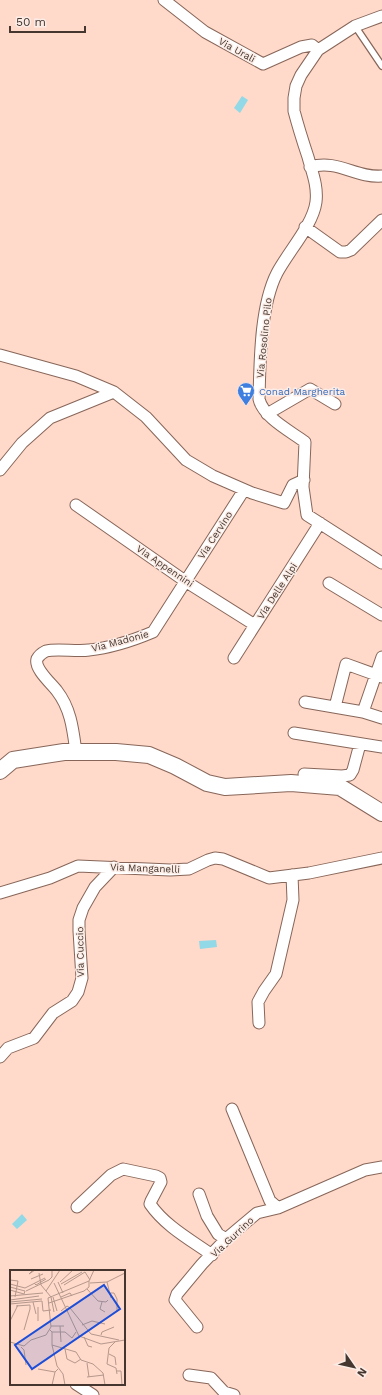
<svg xmlns="http://www.w3.org/2000/svg" width="382" height="1395" font-family="'Work Sans',sans-serif">
<rect width="100%" height="100%" fill="#ffd9ca"/>
<path fill="#91d9e6" d="M242 96 248 100 240 113 234 108Z
M216 940 217 947 200 949 199 941Z
M22 1214 27 1220 17 1229 12 1224Z"/>
<g fill="none" stroke-linecap="round" stroke-linejoin="round">
<g stroke="#876659" stroke-width="8">
<path id="lane" d="M355 26 382 66"/>
</g>
<g stroke="#876659" stroke-width="13">
<path id="street" d="M164 0 205 32 263 64 301 47 312 45 318 50
M382 16 355 26 318 50 301 75 296 86 294 98V111C298 126 303 142 308 157 312 172 318 186 316 202 313 225 288 252 277 273 260 306 260 362 259 399 263 417 290 431 305 442L303 487 307 515 382 563
M310 167C338 159 355 178 382 176
M305 227 340 252H346L351 250 382 220
M0 355 76 376 114 392 146 417 186 460 213 476 252 493 284 503 293 485 304 480
M267 414 310 389 335 404
M0 470 22 443 50 418 114 392
M76 505 185 581 255 625
M329 583 382 615
M234 658 320 523
M305 702 363 712 382 718
M335 707 346 664 382 677
M363 712 382 657
M294 733 382 747
M76 752C73 730 71 709 57 691 52 684 34 669 37 659 39 655 42 653 46 651 57 648 77 652 89 650 109 648 134 640 153 632L244 490
M304 774 342 776 350 775 353 770 360 744
M0 893 50 878 78 866 170 870 189 869 208 860 215 858 223 859 269 878 309 873 382 858
M259 1023 258 1002 264 991 276 974 293 900 292 875
M0 1057 8 1048 34 1038 53 1013 72 1001 78 992 82 978 79 931V920L83 908 95 887 114 867
M232 1109 270 1201 278 1208
M199 1194 207 1216 218 1234 226 1239
M77 1207 111 1175 123 1169 156 1176 160 1178 161 1182 151 1201 150 1204C165 1226 191 1240 212 1255
M197 1327 175 1300 177 1294 202 1264 226 1239 257 1213 278 1208 365 1170 382 1167
M189 1375 211 1378 224 1392 234 1395
M76 1384 93 1395"/>
</g>
<g stroke="#876659" stroke-width="18">
<path id="secondary" d="M0 771 13 760 64 752H116L149 755 175 766 207 783 225 787 291 783 340 787 382 813"/>
</g>
<use href="#lane" stroke="#fff" stroke-width="5.5"/>
<use href="#street" stroke="#fff" stroke-width="11"/>
<use href="#secondary" stroke="#fff" stroke-width="16"/>
</g>
<defs>
<g id="supermarket-pin" transform="scale(0.9)"><path d="M0 17L-7.5 6A9.5 9.5 0 1 1 7.5 6Z" fill="#3f7fe0" stroke="#fbece6"/><path d="M-6-5.5h2.5l.6 2H6L4.5 2H-2.5L-4.4-4H-6ZM-1.5 3.2a1.3 1.3 0 1 0 .1 0ZM3 3.2a1.3 1.3 0 1 0 .1 0Z" fill="#fff"/></g>
</defs>
<g fill-rule="evenodd">
<use href="#supermarket-pin" x="246" y="391"/>
</g>
<g text-anchor="middle" dominant-baseline="central" stroke-width="3" stroke-linejoin="round" paint-order="stroke">
<g font-size="10" fill="#453630" stroke="#fbece6">
<text transform="translate(237 50) rotate(29)">Via Urali</text>
<text transform="translate(264 338) rotate(-84)">Via Rosolino Pilo</text>
<text transform="translate(215 535) rotate(-57)">Via Cervino</text>
<text transform="translate(165 566) rotate(34)">VIa Appennini</text>
<text transform="translate(277 591) rotate(-57)">Via Delle Alpi</text>
<text transform="translate(120 641) rotate(-15)">Via Madonie</text>
<text transform="translate(145 868) rotate(2)">Via Manganelli</text>
<text transform="translate(80 952) rotate(-91)">Via Cuccio</text>
<text transform="translate(232 1237) rotate(-43)">Via Gurrino</text>
</g>
<g font-size="10" fill="#366cbe" stroke="#fbece6" text-anchor="start">
<text x="259" y="391">Conad Margherita</text>
</g>
</g>
<g transform="translate(10 1270)">
<rect width="115" height="115" fill="#ffd9ca"/>
<path fill="none" stroke="#b5988c" stroke-width="1" d="M23 0 19 4 25 0M29 3 31 15 41 27M21 9 33 4M0 10 8 11 5 27M48 12 53 23M50 12 63 0M97 12 101 28M24 13 26 15 36 9M44 13 69 66 91 74 115 70M80 13 97 12 115 3M0 14 15 18M51 14 72 2M54 15 75 2 80 10M0 17 15 21M15 18 35 8M77 19 88 31 96 32 98 30M0 20 14 24 15 21M16 21 39 10 42 7V0M36 21 50 0M100 23H104L107 29V41M0 26 33 23M41 27 44 42M43 27 47 41M51 27 60 23 62 26M0 30 29 26M32 31 33 41 41 40M0 32 32 29M23 32 26 44M92 32 90 39 95 42M39 33 74 21 79 17V11M0 34 32 31M6 36 20 35V39M28 37V51M51 41 57 36 60 38 81 64 109 70M0 51 8 35M72 55 82 51 95 54M41 56H54M50 56 51 72M39 59 42 62V75L47 96 53 104 55 115M14 60 20 39M42 62H55L62 68 66 62M91 65 92 62 104 57M74 67 78 76 82 77M0 72 14 76 21 70 36 65 41 57 38 28 79 11 84 0M105 72 99 78 97 94 106 98 107 104M42 75 66 82 71 90 83 94 93 103 95 115M11 77 14 80 16 95M55 79 57 89 65 93 71 89M99 84 105 87 106 95M77 93 79 107M28 99 45 102 48 99M107 101H111L112 115M77 107 94 105M42 115 45 102"/>
<path fill="#1d4ed8" fill-opacity="0.15" stroke="#1d4ed8" stroke-width="2" d="M94 15 110 39 22 99 5 75Z"/>
<rect width="115" height="115" fill="none" stroke="#453630" stroke-width="2"/>
</g>
<g transform="translate(354 1367) rotate(124)" stroke="#fbece6" stroke-width="3" paint-order="stroke">
<path d="M0-3L7 15L0 10L-7 15Z" fill="#453630"/>
<text y="-6" font-size="11" font-weight="bold" text-anchor="middle" fill="#453630">N</text>
</g>
<path d="M10 26v6h75v-6" fill="none" stroke="#453630" stroke-width="2"/>
<text x="16" y="26" font-size="12" fill="#453630" stroke="#fbece6" stroke-width="3" paint-order="stroke">50 m</text>
</svg>
